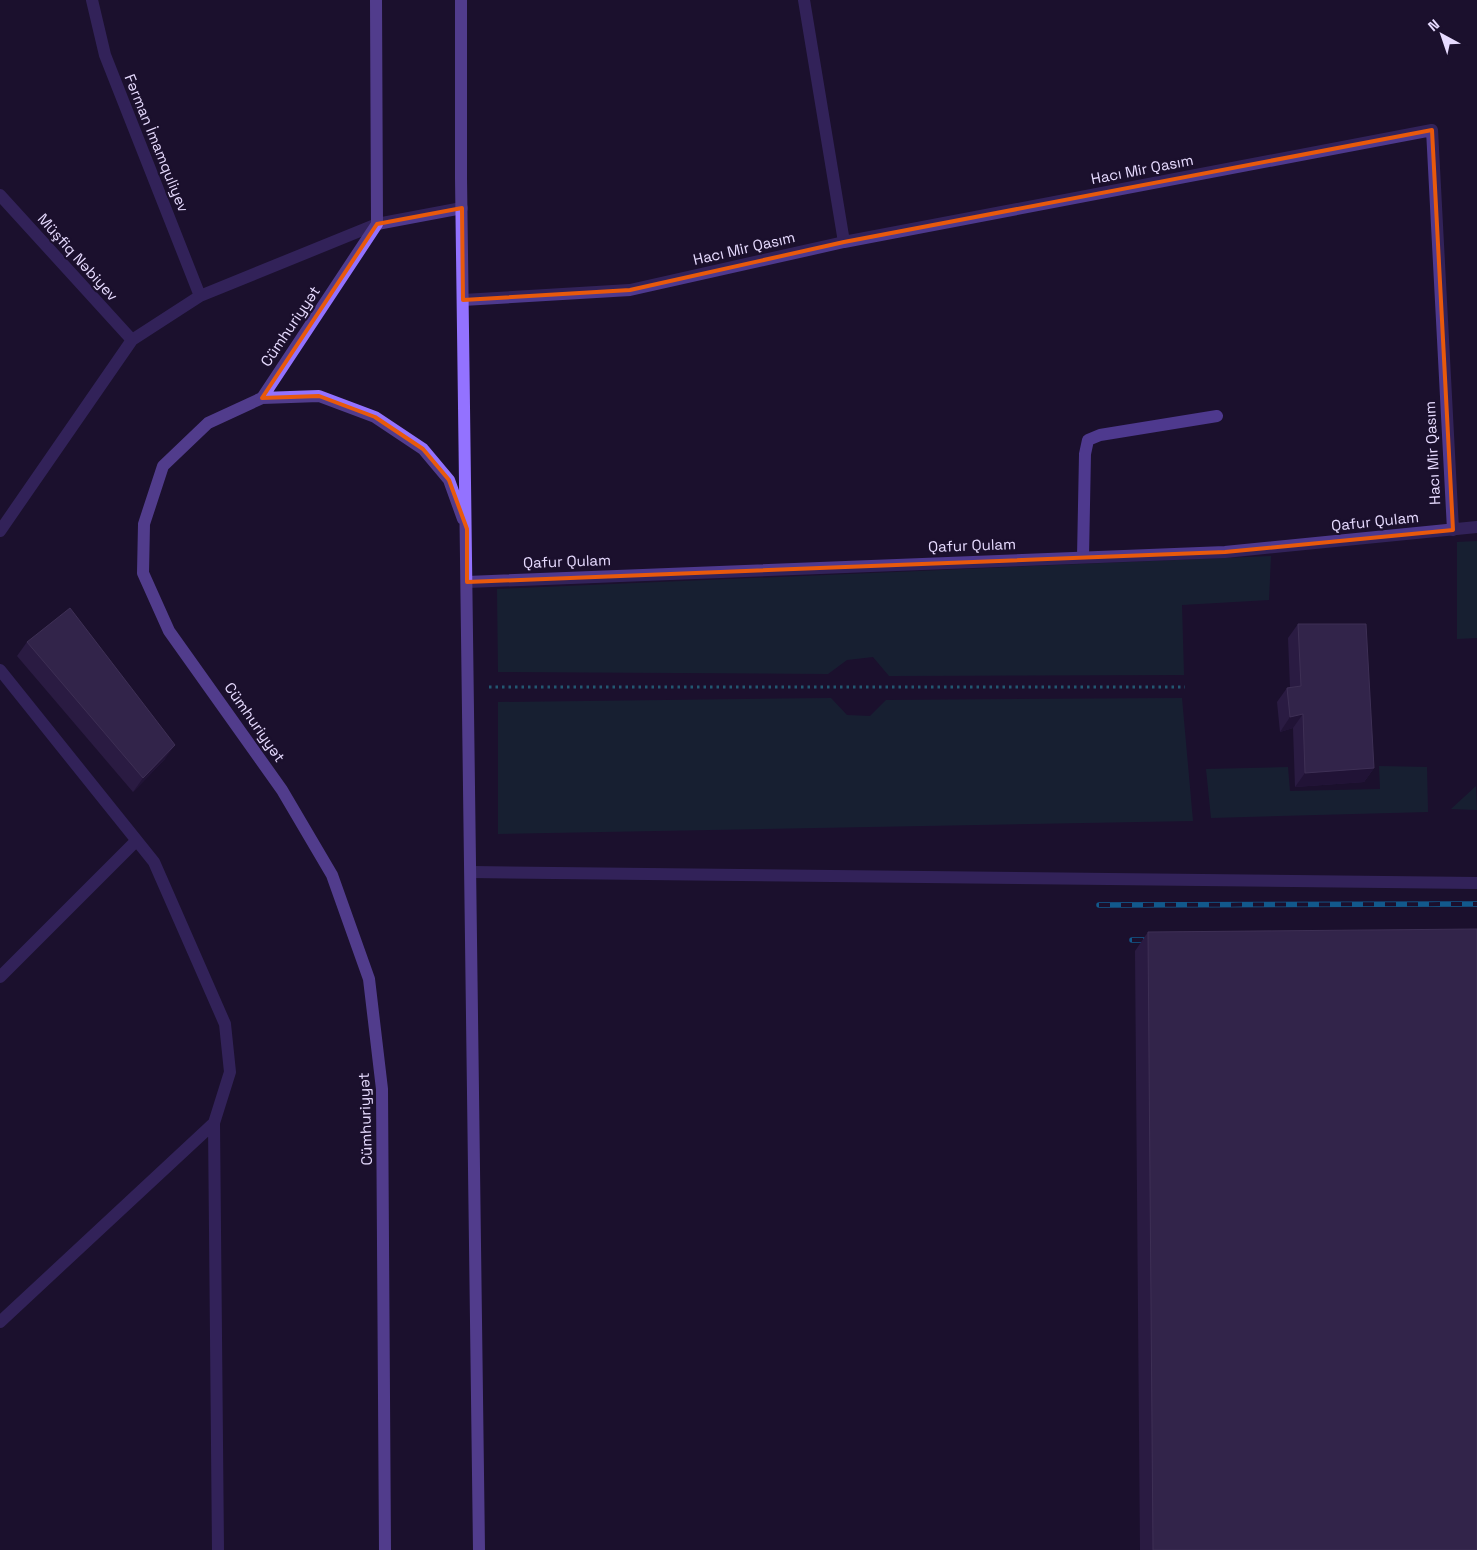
<svg xmlns="http://www.w3.org/2000/svg" width="1477" height="1550" font-family="'Space Grotesk',sans-serif">
<rect width="100%" height="100%" fill="#1b102d"/>
<path fill="#133137" d="M1477 541V638L1457 639V542Z
M1271 556 1269 600 1182 605 1184 675 889 676 873 657 847 660 828 674 498 672 497 589Z
M831 698 847 715 870 716 886 700 1182 698 1193 821 498 834V702Z
M1379 766 1427 767 1428 812 1211 818 1206 769 1288 767 1290 791 1380 789Z
M1476 786 1477 810 1451 809Z"/>
<g fill="none" stroke-linecap="round" stroke-linejoin="round">
<path stroke="#2aadc4" stroke-width="3" stroke-dasharray="2.5 4" stroke-linecap="butt" d="M489 687H1185"/>
<path stroke="#4e398e" stroke-width="12" d="M1083 557 1085 454 1088 440 1100 435 1217 416"/>
<path stroke="#4e398e" stroke-width="12" d="M92 0 105 55 200 296
M804 0 844 242
M0 195 132 340
M463 300 630 290 844 242 1432 130 1453 530
M0 531 132 340 200 296 377 224 462 208
M467 582 1225 552 1477 527
M0 670 154 862 225 1024 230 1072 214 1123 218 1550
M471 872 1477 883
M0 977 136 841
M0 1322 214 1123"/>
<path stroke="#9372ff" stroke-width="12" d="M376 0 377 224 262 398 208 423 163 466 144 524 143 573 169 631 282 790 332 875 369 979 382 1089 385 1550
M461 0V178L479 1550
M262 398 319 396 375 417 423 449 449 480 463 519"/>
<g stroke="#07b2ff" stroke-width="5.5">
<path id="rail" d="M1099 905 1477 904
M1132 940H1157"/>
</g>
<use href="#rail" stroke="#1b102d" stroke-width="4" stroke-dasharray="11" stroke-linecap="butt"/>
</g>
<path fill="#3d285b" d="M1298 624 1374 768 1364 782 1295 787 1293 728 1280 732 1277 702 1287 688 1290 687 1288 638Z
M27 642 165 759 133 792 17 656Z
M1148 932 1477 1550H1140L1135 951Z"/>
<path fill="#281741" d="M1303 714 1293 728 1280 732 1290 717Z
M175 745 165 759 133 792 143 778Z
M1374 768 1364 782 1295 787 1305 773Z"/>
<path fill="#4f3c6d" stroke="#675584" d="M70 608 175 745 143 778 27 642Z
M1298 624H1366L1374 768 1305 773 1303 714 1290 717 1287 688 1301 686Z
M1477 929V1550H1153L1148 932Z"/>
<path d="M0 0H1477V1550H0ZM1432 130 1453 530 1225 552 467 582V529L449 480 423 449 375 417 319 396 262 398 377 224 462 208 463 300 630 290 844 242Z" fill="#1b102d" fill-opacity=".55" fill-rule="evenodd"/>
<path fill="none" stroke="#e8590c" stroke-width="4" stroke-linejoin="round" d="M1432 130 1453 530 1225 552 467 582V529L449 480 423 449 375 417 319 396 262 398 377 224 462 208 463 300 630 290 844 242Z"/>
<g text-anchor="middle" dominant-baseline="central" stroke-width="4.5" stroke-linejoin="round" paint-order="stroke">
<g font-size="15" fill="#e7dbff" stroke="#1b102d">
<text transform="translate(157 143) rotate(68)">Fərman İmamquliyev</text>
<text transform="translate(1142 169) rotate(-11)">Hacı Mir Qasım</text>
<text transform="translate(744 248) rotate(-13)">Hacı Mir Qasım</text>
<text transform="translate(78 257) rotate(48)">Müşfiq Nəbiyev</text>
<text transform="translate(290 326) rotate(-56)">Cümhuriyyət</text>
<text transform="translate(1432 453) rotate(-93)">Hacı Mir Qasım</text>
<text transform="translate(1375 521) rotate(-6)">Qafur Qulam</text>
<text transform="translate(972 545) rotate(-2)">Qafur Qulam</text>
<text transform="translate(567 561) rotate(-2)">Qafur Qulam</text>
<text transform="translate(255 722) rotate(55)">Cümhuriyyət</text>
<text transform="translate(365 1119) rotate(-92)">Cümhuriyyət</text>
</g>
</g>
<g transform="translate(1442 35) rotate(320)" stroke="#1b102d" stroke-width="4" paint-order="stroke">
<path d="M0-4L9 19L0 12L-9 19Z" fill="#e7dbff"/>
<text y="-8" font-size="14" font-weight="bold" text-anchor="middle" fill="#e7dbff">N</text>
</g>
</svg>
